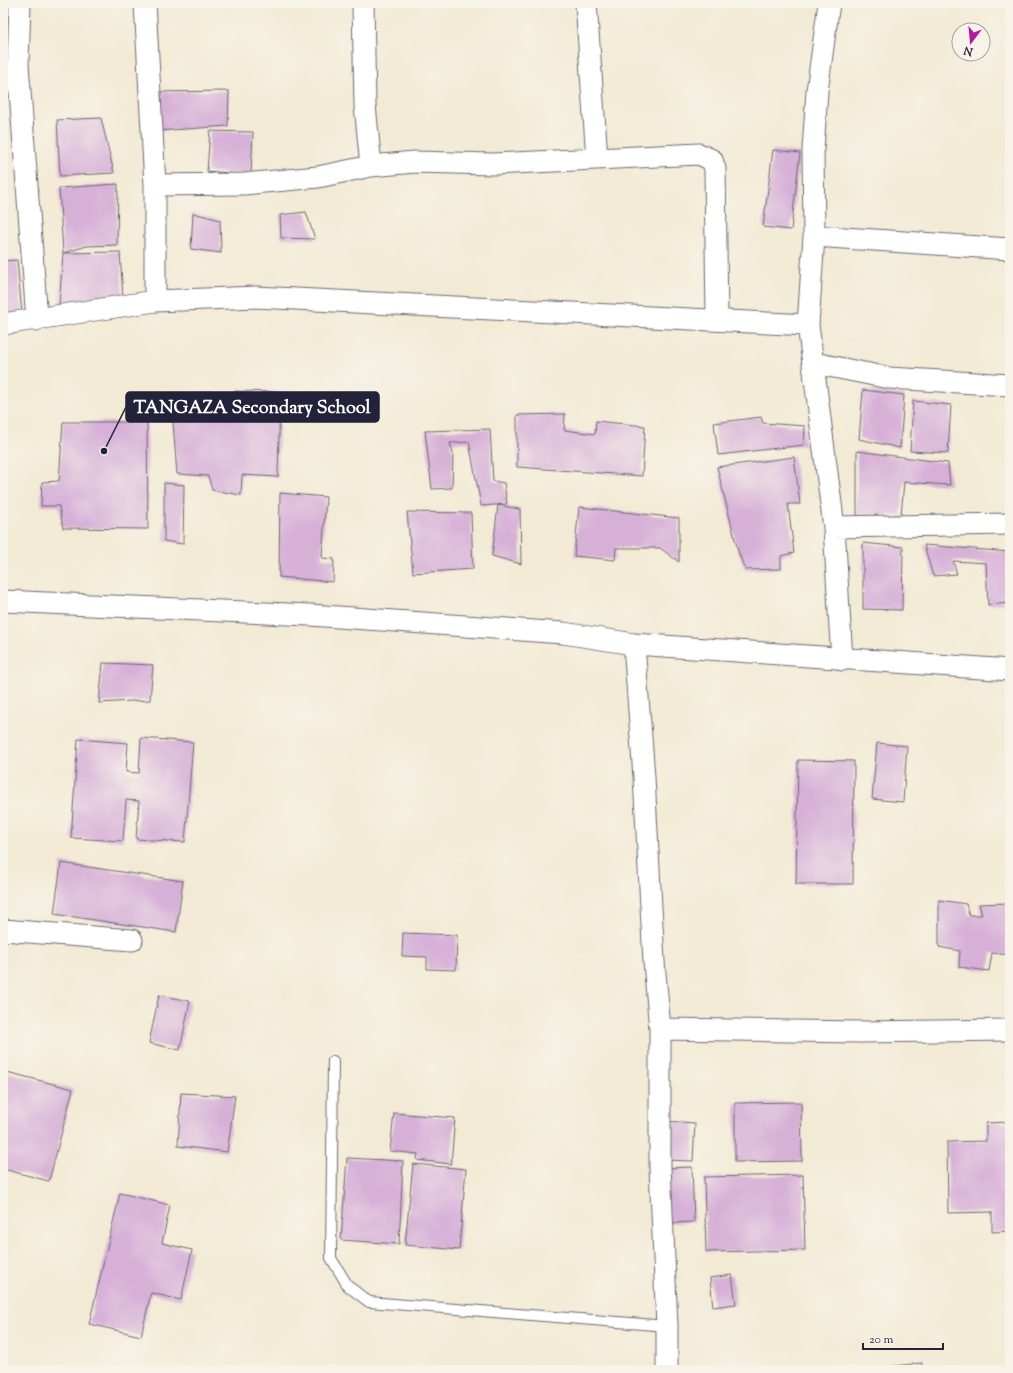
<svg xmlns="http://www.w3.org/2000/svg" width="1013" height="1373" font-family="'Sorts Mill Goudy',serif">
<rect width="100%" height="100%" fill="#f7f3e8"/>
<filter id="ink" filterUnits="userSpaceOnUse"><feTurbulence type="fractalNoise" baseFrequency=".025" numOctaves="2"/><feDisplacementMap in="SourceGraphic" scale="8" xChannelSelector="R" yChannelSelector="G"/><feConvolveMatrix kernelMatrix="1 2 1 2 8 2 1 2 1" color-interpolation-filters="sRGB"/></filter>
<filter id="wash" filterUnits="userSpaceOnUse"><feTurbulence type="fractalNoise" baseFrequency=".012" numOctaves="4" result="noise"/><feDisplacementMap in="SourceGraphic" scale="16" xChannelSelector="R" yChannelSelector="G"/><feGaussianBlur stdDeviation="0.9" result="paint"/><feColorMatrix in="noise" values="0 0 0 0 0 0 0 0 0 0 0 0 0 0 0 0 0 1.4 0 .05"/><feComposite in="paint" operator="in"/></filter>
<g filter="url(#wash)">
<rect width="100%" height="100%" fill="#f2ead4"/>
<g id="blocks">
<path fill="#d7b0d8" d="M229 91 228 126 157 131 154 92Z
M101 118 114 173 60 176 57 120Z
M210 131 253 132 251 175 207 171Z
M773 150 800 153 791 230 763 227Z
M118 184 117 245 87 246 63 253 59 188Z
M306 212 315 239 281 238 280 215Z
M193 213 220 220 221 253 191 249Z
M120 252 123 298 59 306 63 253Z
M17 260 22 314 3 316V261Z
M863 390 904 395 900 448 859 439Z
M235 391 280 392 278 477 242 475 241 495 212 490 208 476 177 474 171 397 213 392 228 412Z
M284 392 319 396 322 421 287 418Z
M913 401 951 405 948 453 910 451Z
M565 414 564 430 595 434 596 421 645 426 642 476 517 467V415Z
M761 417 763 423 805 426 804 445 718 455 714 423Z
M63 422H147L148 529 63 528 59 506H41L42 482 59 481Z
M490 429 493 481 504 483 507 504 481 506 469 442 450 443 453 453 452 488 432 489 425 431Z
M857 451 948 463 950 485 904 482 901 515 857 517Z
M794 457 800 504H788L794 553 781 556V569L745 570 738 551 717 467Z
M164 483 184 485 183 544 164 541Z
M280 493 326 497 322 558 334 559 333 582 279 577Z
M498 505 520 509 521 564 492 556Z
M579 507 679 518V562L660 548H616L615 560 574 556Z
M407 512 471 513 473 569 413 573Z
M863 543 903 547 902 610 863 609Z
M924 545 1010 552V603L988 605 986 563 953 561 957 574 933 576Z
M103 663 153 665 150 700 99 703Z
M141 738 193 742 185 842 136 839 139 801 126 800 123 841 71 838 78 739 128 743 126 772 139 773Z
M877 743 907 746 903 802 872 799Z
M798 760 854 761 853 884H796Z
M61 863 183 881 176 932 54 914Z
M939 900 966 904 969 915H982L979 904 1010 903V955L992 953 989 971 959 967 960 951 939 947Z
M403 933 457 935 456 970 427 969V957L402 956Z
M159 995 190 1001 180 1050 149 1043Z
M3 1071 73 1089 49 1181 3 1169Z
M181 1093 235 1096 227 1152 178 1146Z
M801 1102 802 1161 735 1162V1103Z
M394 1113 455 1118 451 1164 417 1160 418 1154 390 1151Z
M664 1121 695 1123 693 1161 663 1160Z
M1010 1122V1231L992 1232V1212L948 1213 947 1142 986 1141V1123Z
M347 1158 403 1161 399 1244 341 1240Z
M413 1164 466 1169 459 1250 405 1245Z
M692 1167 694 1222 668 1223 666 1168Z
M803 1175 805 1250 706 1252 704 1177Z
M120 1193 170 1205 162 1243 192 1250 181 1300 151 1293 141 1336 89 1324Z
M732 1275 736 1304 713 1307 710 1278Z
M922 1363V1370H885V1367Z"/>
</g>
</g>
<g filter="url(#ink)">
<use href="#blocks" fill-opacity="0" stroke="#6b6871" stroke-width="1"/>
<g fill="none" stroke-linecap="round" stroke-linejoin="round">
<g stroke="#6b6871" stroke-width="12">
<path id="service" d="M333 1061 331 1258 348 1286 369 1302 667 1326"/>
</g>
<g stroke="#6b6871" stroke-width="23">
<path id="minor" d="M20 3 18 64 37 320
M145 3 155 185V301
M363 3 365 105 371 166
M586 3 597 158
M829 3 817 91 813 150 814 236 808 325 834 527 842 660
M155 185 244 184 318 177 371 166 415 162 492 164 699 154 712 160 715 169 717 320
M814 236 1010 249
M3 324 155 301 256 297 808 325
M814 363 889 378 1010 385
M834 527 1010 524
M3 601 310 615 563 633 634 644 1010 670
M634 644 644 777 654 962 660 1029V1167L667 1326V1370
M3 930 132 940
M660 1029 862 1032 1010 1030"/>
</g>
<use href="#service" stroke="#fff" stroke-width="10"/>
<use href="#minor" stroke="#fff" stroke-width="21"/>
</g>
</g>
<path fill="none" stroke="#22223b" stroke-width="1.5" d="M104 451L126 407"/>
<circle fill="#22223b" stroke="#f7f3e8" stroke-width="1.5" cx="104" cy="451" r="4"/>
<rect fill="#22223b" stroke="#22223b" stroke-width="1.5" x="126" y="392" width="253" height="30" rx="4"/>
<g font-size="18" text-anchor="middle" font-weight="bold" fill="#fff">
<text x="252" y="413">TANGAZA Secondary School</text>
</g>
<rect width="1013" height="1373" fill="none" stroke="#f7f3e8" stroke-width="16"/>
<g transform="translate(971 42) rotate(196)"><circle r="19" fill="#f7f3e8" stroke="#a29fa3"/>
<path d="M0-3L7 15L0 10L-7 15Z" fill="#b5179e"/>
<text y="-6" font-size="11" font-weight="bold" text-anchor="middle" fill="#22223b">N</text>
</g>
<path d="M863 1343v6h80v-6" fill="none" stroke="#22223b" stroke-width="2"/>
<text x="869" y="1343" font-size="12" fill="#22223b" stroke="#f7f3e8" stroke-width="3" paint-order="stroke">20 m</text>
</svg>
